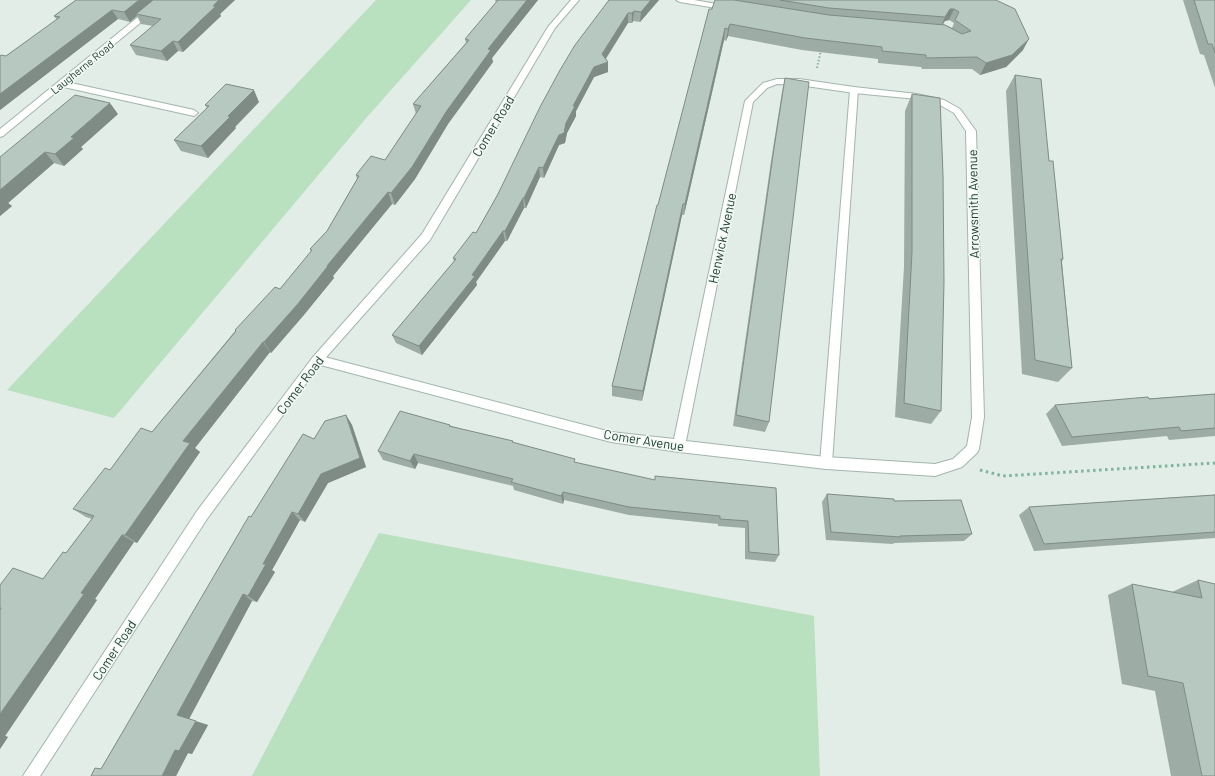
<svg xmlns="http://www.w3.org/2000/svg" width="1215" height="776" font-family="Barlow,sans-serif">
<rect width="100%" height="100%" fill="#e1ede6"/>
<path fill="#b9e0bf" d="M376 0H471L367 117 114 418 7 390Z
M379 533 814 616 820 776H252Z"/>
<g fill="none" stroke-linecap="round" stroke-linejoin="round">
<g stroke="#a3b5ad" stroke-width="2">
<path id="service" d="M62 81 194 110 198 113 194 116 59 86 58 84Z
M854 87 858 90 832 463 831 467 826 469 821 467 820 463 850 90Z"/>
</g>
<g stroke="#a3b5ad" stroke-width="2">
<path id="minor" d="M159 0H168L3 136 0 137V129Z
M676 0H694L728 6 732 8 728 10 680 2Z
M777 79H799L854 87 917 94 944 100 960 109 976 131 984 417 979 449 977 453 962 467 935 476 826 469 679 452 611 442 313 363 311 360 313 357 317 355 611 432 674 439 745 101 763 83ZM777 84 799 85 854 93 917 99 938 104 954 113 966 131 972 417 967 446 953 459 935 464 826 457 686 441 753 102 767 88Z"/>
</g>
<g stroke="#a3b5ad" stroke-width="2">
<path id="tertiary" d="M571 0H579L555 28 430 240 321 363 207 519 40 776H23L197 511 313 357 422 234 548 27Z"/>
</g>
<path stroke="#80b39d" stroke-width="2" stroke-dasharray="1.5 2" stroke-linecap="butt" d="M817 68 821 50"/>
<path stroke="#80b39d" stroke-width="3" stroke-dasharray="2.5 3.5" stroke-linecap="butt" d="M980 470 1003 476 1215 463"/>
<use href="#service" fill="#fff" fill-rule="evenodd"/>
<use href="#minor" fill="#fff" fill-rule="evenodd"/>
<use href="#tertiary" fill="#fff" fill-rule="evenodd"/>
</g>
<path fill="#9daca4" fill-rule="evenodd" d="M76 0H235L220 14 221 16 183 52 178 51 167 61 136 55 130 45 153 26 141 24 137 16 130 22 118 19 0 110V56H6L57 20 54 16Z
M495 0H538L492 58 493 62 448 124 415 179 395 205 392 204 333 276 334 278 303 316 271 353 270 352 195 448 200 452 137 543 134 542 95 599 97 600 5 736 8 737 0 749 43 579 66 553 92 519 86 517 73 509 110 470 152 432 235 331V330L280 289 311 252 310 249 327 231 357 179 356 175 385 160 416 114 413 104 466 43 465 39 496 3Z
M609 0H659L640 22 633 21 632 23H628L606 59 608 62V72L594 77 576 111V116L567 133 565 143 559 145 544 178 540 177 526 208H524L507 241H505L476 282 477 285 422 355 396 343 392 335 454 262 453 258 476 233Z
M715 0H996L1023 50 1006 67 980 75 972 69H922L921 67 878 63V59L870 58 802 50 728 36 726 41 724 40 684 215H682L642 401 612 396V386L658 205 712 9ZM949 20 954 23 952 28 943 24 945 21Z
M1183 0H1215V88L1204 55 1200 54Z
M1015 75 1049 161 1063 259 1062 262 1072 368 1058 382 1022 374 1006 91Z
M785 78 769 422 765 432 733 426 771 161 782 92Z
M912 94 941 411 931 424 895 417 904 267 905 111Z
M259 102 235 127 236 128 208 158 181 151 174 140 207 108 205 105Z
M118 114 81 147 83 149 64 166 54 163 8 203 12 206 0 216V157Z
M1215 394V436L1169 440 1167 436 1062 446 1046 414 1055 405Z
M346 415 352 425 366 467 328 483 305 522 300 520 272 570 275 572 257 602 252 601 189 719 208 725 192 754 188 753 176 776H91L95 768 101 769 251 517 314 439Z
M450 425 451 426 513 443 575 463 655 480 776 488 779 555 775 562 745 559V528L718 526V524L629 515 564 500 563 504 514 490 513 486 418 463 415 469 383 460 378 451Z
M827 494 894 501 972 534 964 541 894 543 893 544 826 540 822 502Z
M1215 494V538L1034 551 1019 515 1029 507 1213 495Z
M1198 580 1215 584V776H1171L1155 691 1122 684 1108 595 1132 584 1172 592Z"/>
<path fill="#7f8c86" d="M139 0H157L136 14 137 16 130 22 124 12Z
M219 0H235L220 14 221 16 183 52 178 42Z
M527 0H538L492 58 493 62 448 124 415 179 395 205 391 193 488 49Z
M651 0H659L640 22 641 12Z
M950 9H954L949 20 945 21 940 28 945 17Z
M112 10 118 19 0 110V94Z
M634 11 633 21 632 23V13Z
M628 13V23L602 64 608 62V72L594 77 576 111V116L567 133 565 143 559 145 544 178 543 168 559 135 566 123 573 106 594 67Z
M730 24 728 36 726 41 728 29Z
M725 28 724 40 684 215 685 204Z
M1029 39 1023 50 1006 67 980 75 986 63Z
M173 41 178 51 167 61 161 51Z
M254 90 259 102 235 127 236 128 208 158 201 146 228 116Z
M110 103 118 114 81 147 83 149 64 166 55 154 71 137Z
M45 152 54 163 8 203 12 206 0 216V190Z
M539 167 540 177 526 208 524 198Z
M388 192 392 204 333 276 334 278 303 316 271 353 264 342Z
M523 198 524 208 507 241 505 231Z
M683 204 682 215 642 401 643 391Z
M503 231 505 241 476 282 477 285 422 355 419 346 472 275Z
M263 342 270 352 195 448 200 452 137 543 125 535 183 441Z
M346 415 352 425 366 467 328 483 305 522 298 514Z
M414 454 418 463 415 469 410 461Z
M563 492 564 500 563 504 561 496Z
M292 512 300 520 272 570 275 572 257 602 248 596 263 564Z
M122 535 134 542 95 599 97 600 5 736 8 737 0 749V714L81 593Z
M243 594 252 601 189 719 208 725 192 754 188 753 176 776H162L175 750 177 715Z"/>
<path fill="#b6c8bf" stroke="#7f8c86" d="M76 0H139L124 12 112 10 0 94V56L1 55 6 56 60 17 54 16Z
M153 0H219L213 6H216L178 42 173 41 161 51 130 45 161 19 136 14Z
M498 0H527L488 49 491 50 446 112 412 167 391 193 388 192 327 266H328L297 305 264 342H263L183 441 190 443 125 535H122L81 593 84 594 0 714V610L1 608H0V585L13 568 43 579 63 552 66 553 94 516 73 509 105 468 110 470 141 428 152 432 236 331 235 330 275 287 280 289 312 250 310 249 327 231 359 176 356 175 371 156 385 160 421 106 413 104 469 40 465 39Z
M609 0H651L641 12 634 11 632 13H628L602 54 608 62 594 67 573 106H575L566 123 564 133 559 135 543 168 539 167 524 198H523L505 231H503L472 275 475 276 419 346 392 335 456 259 453 258 473 232 476 233 498 194 540 107 560 70 575 45Z
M715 0H734L829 15 945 25 962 34 971 31 955 20 959 12 954 9H950L945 17 829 8 780 0H996L1015 9 1029 39 1012 55 986 63 977 57 926 58V55L882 51V47L874 46 805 38 730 24 728 29 725 28 685 204H683L643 391 612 386 657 205H658L709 9H712Z
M1194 0H1215V53L1212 44H1208Z
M1015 75 1041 79 1049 161H1053L1063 259H1061L1072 368 1035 360Z
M785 78 809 82 769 422 736 415 774 148Z
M226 84 254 90 228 116 230 117 201 146 174 140 209 106 205 105Z
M912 94 940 98 943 175 944 282 941 411 904 403 912 252Z
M75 95 110 103 71 137 74 138 55 154 45 152 0 190V157Z
M1215 394V428L1181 431 1179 427 1072 437 1055 405 1148 397 1149 399Z
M400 411 450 425 449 426 513 441 512 442 575 459 574 462 655 480V476L776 488 779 555 749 552 748 521 720 519V516L629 507 563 492 561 496 511 482 513 479 414 454 410 461 378 451Z
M346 415 360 458 321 474 298 514 292 512 263 564H266L248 596 243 594 177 715 196 721 179 751 175 750 162 776H91L95 768 101 769 249 516 251 517 303 434 314 439 325 421Z
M827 494 894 499V501L961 500 972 534 900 536V537L831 532Z
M1215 495V532L1044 544 1029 507Z
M1198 580 1215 584V776H1202L1183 683 1148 676 1132 584 1202 598Z"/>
<g text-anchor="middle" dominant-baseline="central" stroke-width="3" stroke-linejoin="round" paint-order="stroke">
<g font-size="11" fill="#203f33" stroke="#f2f9f5">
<text transform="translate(82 67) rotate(-39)">Laugherne Road</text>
</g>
<g font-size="13" fill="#203f33" stroke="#f2f9f5">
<text transform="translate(493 126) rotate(-59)">Comer Road</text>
<text transform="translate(973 204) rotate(-91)">Arrowsmith Avenue</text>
<text transform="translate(722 238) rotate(-78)">Henwick Avenue</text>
<text transform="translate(300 385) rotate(-53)">Comer Road</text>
<text transform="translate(644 440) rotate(9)">Comer Avenue</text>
<text transform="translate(114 650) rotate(-57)">Comer Road</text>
</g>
</g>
</svg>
